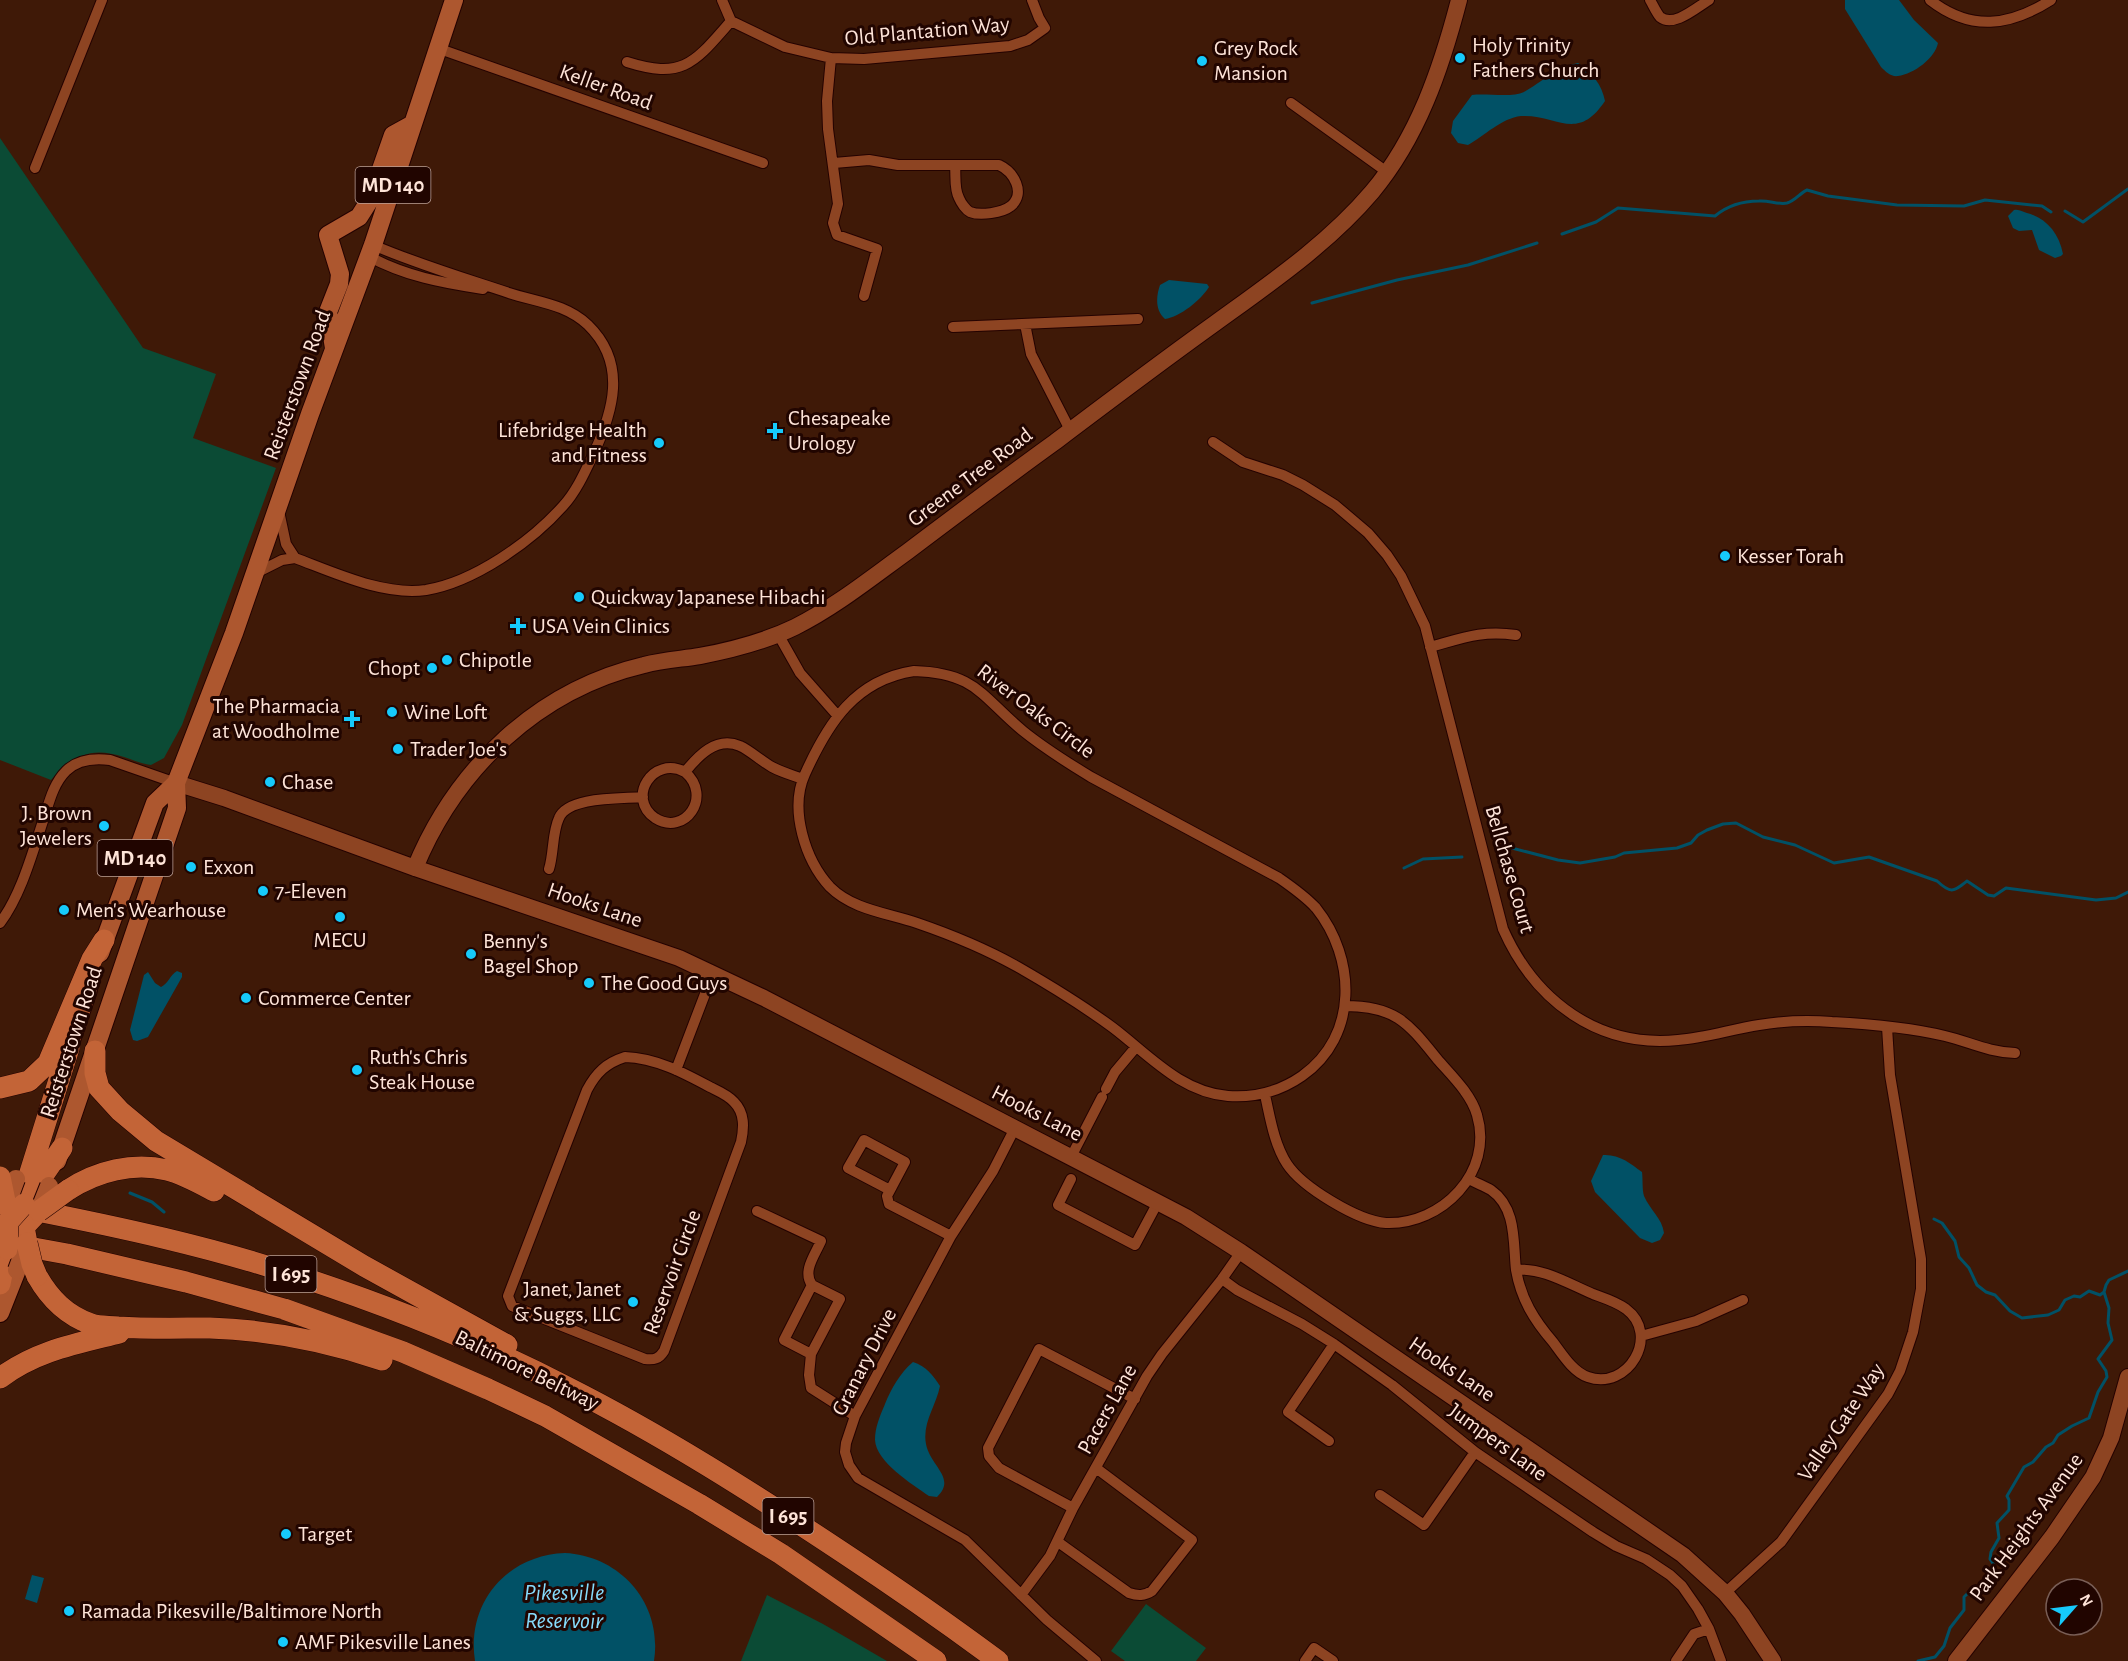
<svg xmlns="http://www.w3.org/2000/svg" width="2128" height="1661" font-family="'Alegreya Sans',sans-serif">
<rect width="100%" height="100%" fill="#3f1907"/>
<path fill="#0b4b35" d="M0 138 143 348 216 374 193 438 276 468 182 725 164 758 151 765C142 764 133 760 124 757 91 746 73 755 51 780L0 760Z
M767 1595 823 1624 887 1661H741Z
M1146 1604 1206 1648 1196 1661H1125L1111 1651Z"/>
<path fill="#015166" d="M1845 0H1899L1914 20 1938 43C1935 58 1914 74 1898 76 1891 77 1886 72 1881 67L1845 9Z
M1578 63C1592 72 1602 85 1605 101 1577 143 1557 114 1521 116 1502 118 1484 136 1468 145L1458 143 1451 133 1453 121 1472 95C1486 93 1512 98 1524 92 1542 82 1556 67 1578 63Z
M2014 210C2020 209 2022 212 2027 213 2046 218 2059 233 2063 254L2061 256 2055 258 2039 250 2032 230 2019 231 2013 228 2008 216Z
M1169 280 1207 284 1209 287C1201 300 1180 317 1165 319 1155 311 1156 296 1160 285Z
M177 971 182 973V977L148 1037 137 1041 133 1040 130 1030 144 975 148 972 155 983 161 987C168 984 170 975 177 971Z
M1603 1155C1619 1154 1630 1163 1642 1172 1643 1180 1642 1189 1644 1196 1650 1210 1662 1218 1664 1233L1660 1240 1652 1243 1640 1238 1595 1192 1591 1181Z
M913 1362C926 1366 933 1375 940 1386 936 1406 922 1423 926 1444 930 1466 957 1478 937 1497L929 1496C912 1484 876 1462 875 1440 875 1427 880 1416 885 1404 891 1389 900 1373 913 1362Z
M565 1553C621 1556 663 1604 654 1661H475C466 1603 507 1555 565 1553Z
M32 1575 44 1578 37 1603 25 1599Z"/>
<g fill="none" stroke-linecap="round" stroke-linejoin="round">
<path stroke="#015166" stroke-width="3" d="M2065 211 2083 222 2128 189
M1562 234 1596 222 1618 208 1715 216C1727 206 1743 201 1759 201 1769 200 1778 205 1787 203 1795 201 1800 193 1807 190L1828 196 1897 205 1964 206 1985 200 2042 206 2051 212
M1312 303 1397 280 1468 265 1537 243
M1508 847 1558 860 1580 863 1615 857 1624 853 1677 848 1691 843 1698 835 1707 830 1723 824 1736 823 1763 837 1795 845 1834 863 1869 857 1937 881C1951 894 1953 892 1967 881L1988 895 1994 896 2006 888 2096 900 2116 898 2128 892
M1404 868 1423 859 1462 857
M130 1193 152 1202 164 1212
M1934 1219 1942 1223 1955 1241 1959 1257 1969 1268 1977 1285 1986 1292 1995 1295 2010 1311 2022 1318 2048 1315 2059 1310 2065 1300 2074 1296 2080 1297 2089 1291 2100 1295 2104 1292
M1918 1661 1935 1657 1944 1646 1950 1628 1964 1610V1597L1967 1594 1988 1585 1995 1578 1994 1565 1990 1559 1991 1552 1999 1538 1997 1523 2009 1510V1500L2007 1496 2024 1467 2033 1462 2046 1447 2053 1443 2058 1435 2072 1426 2089 1418 2098 1392 2107 1377 2106 1371 2098 1359 2112 1340 2108 1323 2109 1308 2104 1292 2106 1285 2109 1280 2128 1271"/>
<g stroke="#240200" stroke-width="12">
<path id="street" d="M722 0 731 21 785 47 831 58 864 59 1010 46 1028 40 1045 28 1039 18 1032 0
M1650 0C1653 5 1656 12 1660 17 1674 28 1697 7 1709 0
M1930 0C1971 32 2010 26 2051 0
M437 48 763 163
M831 58 827 101 828 129 838 204 833 223 837 235 877 249 864 296
M627 62C684 80 695 62 731 21
M1291 103 1387 172
M834 163 869 160 898 165H999C1014 172 1026 193 1011 206 1002 213 980 216 970 212 966 210 961 203 959 198 954 189 956 176 955 166
M35 168 102 0
M368 256C405 276 442 283 483 289
M1025 324 1031 354 1070 430
M953 327 1138 319
M1213 442 1243 462 1283 475 1303 485 1335 505 1368 533 1387 555 1401 576 1425 626 1503 929C1535 1001 1598 1048 1678 1040 1706 1038 1732 1029 1759 1025 1783 1021 1807 1020 1832 1022 1869 1024 1908 1027 1945 1036 1970 1042 1988 1052 2015 1053
M279 511 286 544 295 558
M256 573 282 560 295 558C335 573 384 596 426 590 474 582 531 542 563 506 576 492 585 472 593 455 613 412 628 364 588 325 566 304 537 302 509 293 464 278 417 264 373 245
M778 634 800 673 837 715
M1430 647C1463 638 1482 630 1516 635
M914 671C976 673 981 696 1023 731 1044 748 1068 763 1091 777L1279 878C1292 887 1305 896 1316 908 1356 958 1359 1036 1302 1076 1279 1092 1256 1098 1228 1096 1180 1092 1148 1054 1112 1027 1082 1005 1051 986 1018 967 986 949 952 935 917 923 888 913 853 910 830 887 805 860 789 809 805 774 828 723 855 680 914 671Z
M685 772C713 796 685 837 655 818 626 798 653 755 685 772 698 756 716 736 740 746 751 751 761 761 772 767 781 772 792 775 803 779
M549 869C554 853 552 833 559 818 568 796 622 799 643 797
M0 923C21 895 32 854 43 821 49 803 53 784 66 771 78 759 94 758 110 760L176 783
M625 1057C656 1058 684 1073 710 1087 718 1091 728 1095 734 1102 745 1113 744 1128 741 1142L664 1351C659 1359 654 1360 645 1359L512 1306 508 1296 587 1090C596 1073 606 1063 625 1057Z
M676 1070 713 973
M1106 1089 1115 1072 1136 1047
M1265 1095C1270 1117 1274 1144 1287 1164 1302 1187 1358 1221 1386 1223 1442 1225 1494 1172 1477 1115 1471 1094 1452 1076 1438 1060 1408 1023 1396 1006 1345 1006
M1015 1128 993 1171 951 1236 855 1416 846 1443 845 1452 849 1465 858 1478 965 1540 1047 1620 1096 1661
M1071 1157 1102 1097
M1071 1179 1058 1205 1135 1245 1158 1202
M1469 1179C1476 1183 1484 1186 1491 1190 1517 1208 1513 1243 1516 1270 1542 1267 1569 1284 1593 1294 1604 1298 1617 1302 1626 1309 1661 1335 1628 1391 1588 1377 1573 1372 1562 1354 1553 1342 1534 1320 1521 1299 1516 1270
M890 1190 848 1168 864 1140 905 1162 887 1196 889 1204 951 1236
M757 1211 821 1241C815 1255 802 1271 812 1285
M1222 1279 1237 1290 1302 1324 1334 1344 1392 1385 1475 1452 1593 1532 1616 1546 1646 1559 1670 1575 1682 1586 1698 1609 1709 1629 1721 1661
M1641 1336 1696 1321 1743 1300
M811 1354 840 1299 812 1285 784 1340 811 1354 809 1375 811 1388 855 1416
M1329 1441 1288 1412 1334 1344
M1380 1495 1424 1525 1475 1452
M1073 1508 999 1468 989 1456 988 1448 1039 1349 1135 1399
M1058 1542 1129 1593C1138 1596 1144 1596 1152 1591L1192 1540 1096 1468
M1725 1593 1781 1542 1888 1394 1900 1371 1913 1332 1921 1289V1259L1890 1075 1887 1027
M1021 1595 1050 1556 1073 1508 1147 1376 1162 1354 1222 1279 1241 1252
M1305 1661 1314 1648 1333 1661
M1676 1661 1694 1634 1709 1629"/>
</g>
<g stroke="#240200" stroke-width="18">
<path id="secondary" d="M176 783 224 798 415 868 679 958 764 998 1186 1217 1241 1252 1683 1555 1725 1593 1742 1614 1773 1661
M415 868C456 768 538 690 644 665 663 660 682 659 700 656 732 650 766 641 795 627 835 607 871 578 907 552 956 515 1005 478 1055 442 1108 402 1161 362 1214 324 1269 284 1328 244 1372 192 1418 137 1441 69 1459 0
M1956 1661 2052 1537 2093 1477 2111 1438 2128 1377"/>
</g>
<g stroke="#240200" stroke-width="20">
<path id="primary" d="M334 348 328 312 339 284 340 274 328 235 359 217 371 198 393 135 413 124
M100 953 155 803 176 783 234 633 310 414 373 245 454 0
M64 1061 88 990
M57 1161 177 808 176 783
M0 1313 17 1270"/>
</g>
<g stroke="#240200" stroke-width="22">
<path id="highway" d="M95 1051V1073L99 1088 120 1111 156 1141 364 1266 507 1345
M0 1088 29 1081 48 1063 92 959 104 940
M68 1190C97 1171 133 1162 167 1170 183 1174 199 1183 214 1191
M29 1196 62 1148
M24 1204 27 1182 69 1048
M27 1209C119 1227 212 1247 301 1277 392 1307 482 1343 567 1387 662 1435 753 1493 842 1552 895 1587 947 1623 998 1661
M27 1243 24 1227 39 1211
M12 1244 67 1254 186 1282 284 1309 403 1352 488 1389 545 1416 699 1504 781 1554 936 1661
M37 1276C50 1299 66 1315 91 1324 99 1327 109 1326 118 1327 149 1329 180 1328 210 1328 269 1330 326 1341 382 1360
M0 1284 7 1249
M0 1378C36 1351 75 1344 119 1333"/>
</g>
<use href="#street" stroke="#8d4422" stroke-width="10"/>
<use href="#secondary" stroke="#8d4422" stroke-width="16"/>
<use href="#primary" stroke="#ad572f" stroke-width="18"/>
<use href="#highway" stroke="#c36437" stroke-width="21"/>
<g stroke="#240200" stroke-width="20" stroke-linecap="butt">
<path id="primary-bridge" d="M6 1206 16 1179
M39 1211 49 1186
M17 1270 27 1243"/>
</g>
<g stroke="#240200" stroke-width="22" stroke-linecap="butt">
<path id="highway-bridge" d="M0 1177 6 1206
M39 1211 68 1190
M27 1243 32 1264 37 1276
M7 1249 8 1222 24 1204"/>
</g>
<use href="#primary-bridge" stroke="#ad572f" stroke-width="18"/>
<use href="#highway-bridge" stroke="#c36437" stroke-width="21"/>
</g>
<g fill="#16cafb" stroke="#210500" stroke-width="2">
<circle cx="1460" cy="58" r="6"/>
<circle cx="1202" cy="61" r="6"/>
<path d="M772 422h6v6h6v6h-6v6h-6v-6h-6v-6h6z"/>
<circle cx="659" cy="443" r="6"/>
<circle cx="1725" cy="556" r="6"/>
<circle cx="579" cy="597" r="6"/>
<path d="M515 617h6v6h6v6h-6v6h-6v-6h-6v-6h6z"/>
<circle cx="447" cy="660" r="6"/>
<circle cx="432" cy="668" r="6"/>
<circle cx="392" cy="712" r="6"/>
<path d="M349 710h6v6h6v6h-6v6h-6v-6h-6v-6h6z"/>
<circle cx="398" cy="749" r="6"/>
<circle cx="270" cy="782" r="6"/>
<circle cx="104" cy="826" r="6"/>
<circle cx="191" cy="867" r="6"/>
<circle cx="263" cy="891" r="6"/>
<circle cx="64" cy="910" r="6"/>
<circle cx="340" cy="917" r="6"/>
<circle cx="471" cy="954" r="6"/>
<circle cx="589" cy="983" r="6"/>
<circle cx="246" cy="998" r="6"/>
<circle cx="357" cy="1070" r="6"/>
<circle cx="633" cy="1302" r="6"/>
<circle cx="286" cy="1534" r="6"/>
<circle cx="69" cy="1611" r="6"/>
<circle cx="283" cy="1642" r="6"/>
</g>
<g text-anchor="middle" dominant-baseline="central" stroke-width="6" stroke-linejoin="round" paint-order="stroke">
<g fill="#210500" stroke="#bca197" stroke-width="1.5">
<rect x="355.5" y="167" width="75" height="36" rx="4.5"/>
<rect x="97.5" y="840" width="75" height="36" rx="4.5"/>
<rect x="265.5" y="1256" width="51" height="36" rx="4.5"/>
<rect x="762.5" y="1498" width="51" height="36" rx="4.5"/>
</g>
<g font-size="21" font-weight="bold" fill="#fee4d8">
<text x="393" y="185">MD 140</text>
<text x="135" y="858">MD 140</text>
<text x="291" y="1274">I 695</text>
<text x="788" y="1516">I 695</text>
</g>
<g font-size="22" fill="#fee4d8" stroke="#210500">
<text transform="translate(927 31) rotate(-5)">Old Plantation Way</text>
<text transform="translate(606 87) rotate(20)">Keller Road</text>
<text transform="translate(297 385) rotate(-70)">Reisterstown Road</text>
<text transform="translate(970 477) rotate(-37)">Greene Tree Road</text>
<text transform="translate(1036 711) rotate(37)">River Oaks Circle</text>
<text transform="translate(1510 869) rotate(74)">Bellchase Court</text>
<text transform="translate(595 905) rotate(19)">Hooks Lane</text>
<text transform="translate(71 1042) rotate(-72)">Reisterstown Road</text>
<text transform="translate(1037 1113) rotate(27)">Hooks Lane</text>
<text transform="translate(672 1272) rotate(-70)">Reservoir Circle</text>
<text transform="translate(864 1362) rotate(-63)">Granary Drive</text>
<text transform="translate(1452 1369) rotate(34)">Hooks Lane</text>
<text transform="translate(527 1370) rotate(26)">Baltimore Beltway</text>
<text transform="translate(1107 1409) rotate(-61)">Pacers Lane</text>
<text transform="translate(1841 1422) rotate(-56)">Valley Gate Way</text>
<text transform="translate(1498 1442) rotate(36)">Jumpers Lane</text>
<text transform="translate(2026 1527) rotate(-54)">Park Heights Avenue</text>
</g>
<g font-size="22" fill="#fee4d8" stroke="#210500" text-anchor="start">
<text x="1472" y="45">Holy Trinity<tspan x="1472" dy="25">Fathers Church</tspan></text>
<text x="1214" y="48">Grey Rock<tspan x="1214" dy="25">Mansion</tspan></text>
<text x="788" y="418">Chesapeake<tspan x="788" dy="25">Urology</tspan></text>
<text x="647" y="430" text-anchor="end">Lifebridge Health<tspan x="647" dy="25">and Fitness</tspan></text>
<text x="1737" y="556">Kesser Torah</text>
<text x="591" y="597">Quickway Japanese Hibachi</text>
<text x="532" y="626">USA Vein Clinics</text>
<text x="459" y="660">Chipotle</text>
<text x="420" y="668" text-anchor="end">Chopt</text>
<text x="340" y="706" text-anchor="end">The Pharmacia<tspan x="340" dy="25">at Woodholme</tspan></text>
<text x="404" y="712">Wine Loft</text>
<text x="410" y="749">Trader Joe's</text>
<text x="282" y="782">Chase</text>
<text x="92" y="813" text-anchor="end">J. Brown<tspan x="92" dy="25">Jewelers</tspan></text>
<text x="203" y="867">Exxon</text>
<text x="275" y="891">7-Eleven</text>
<text x="76" y="910">Men's Wearhouse</text>
<text x="340" y="940" text-anchor="middle">MECU</text>
<text x="483" y="941">Benny's<tspan x="483" dy="25">Bagel Shop</tspan></text>
<text x="601" y="983">The Good Guys</text>
<text x="258" y="998">Commerce Center</text>
<text x="369" y="1057">Ruth's Chris<tspan x="369" dy="25">Steak House</tspan></text>
<text x="621" y="1289" text-anchor="end">Janet, Janet<tspan x="621" dy="25">&amp; Suggs, LLC</tspan></text>
<text x="298" y="1534">Target</text>
<text x="81" y="1611">Ramada Pikesville/Baltimore North</text>
<text x="295" y="1642">AMF Pikesville Lanes</text>
</g>
<g font-size="24" font-style="italic" fill="#86dbfb" stroke="#210500">
<text x="564" y="1593">Pikesville<tspan x="564" dy="28">Reservoir</tspan></text>
</g>
</g>
<g transform="translate(2074 1607) rotate(62)"><circle r="28" fill="#210500" stroke="#795e56" stroke-width="1.5"/>
<path d="M0-4.5L10 22L0 15L-10 22Z" fill="#16cafb"/>
<text y="-9" font-size="16" font-weight="bold" text-anchor="middle" fill="#fee4d8">N</text>
</g>
</svg>
